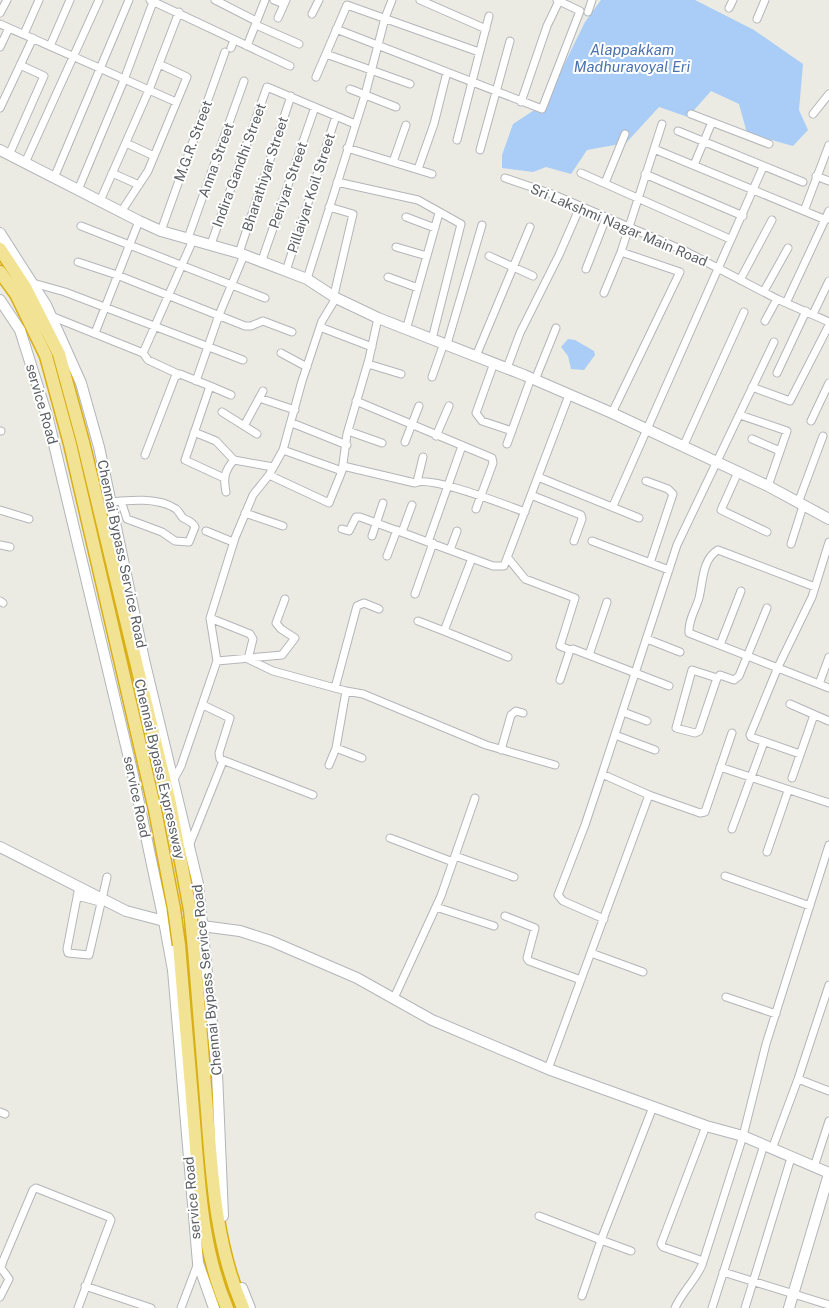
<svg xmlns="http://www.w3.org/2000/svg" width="829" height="1308" font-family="'Public Sans',sans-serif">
<rect width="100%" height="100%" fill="#ecebe3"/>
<path fill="#a9cdf6" d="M601 0H695L754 30 803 64 799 110 808 130 793 146 747 133 739 104 711 91 688 117 659 107 626 143 587 150 571 174 546 167 533 172 502 168V155L513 124 545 103 585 22Z
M568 339 575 340 594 351 595 355 584 370 571 369 568 356 561 347Z"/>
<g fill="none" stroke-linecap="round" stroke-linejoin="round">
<g stroke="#b3b5b9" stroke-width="9">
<path id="street" d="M150 0 290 66
M215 0 256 21
M274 0 284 4
M420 0 486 29
M729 8 733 0
M588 12 592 0
M0 13 7 0
M312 14 319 0
M278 18 286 0
M757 19 765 0
M0 24 176 102
M256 25 299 44
M336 29 542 109 580 11 557 0
M24 34 39 0
M50 46 70 0
M247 46 265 0
M0 47 9 28
M231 48 234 40
M326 54 410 84
M316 77 347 5 479 52
M350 89 396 107
M521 102 547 26 559 1
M0 108 33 38
M691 114 769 144
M813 114 829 94
M678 131 803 182
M457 140 489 16
M126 143 154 156
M347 148 432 174
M654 149 826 220
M480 150 510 41
M9 155 44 76 20 65
M393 162 406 125
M25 163 99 0
M694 165 712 122
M418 169 434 124 447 72
M112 173 139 185
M581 173 730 239
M645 174 743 216
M816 176 829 181
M54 178 129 0
M505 178 552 194 687 252 777 299 829 322
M337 182 418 200 461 224 432 339
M605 183 625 134
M78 190 124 80 153 2
M100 201 149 90 179 12
M329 207 353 214 334 295
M804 211 829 145
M121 212 148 171 187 77 159 64
M406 217 435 228
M81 226 265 298
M161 231 225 52
M188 238 244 81
M211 244 267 87 355 124
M396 247 427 256
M239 253 291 96
M489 256 533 276
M78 262 117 275 245 326H251L263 321 292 332
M261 263 315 107
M586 269 606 218
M286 271 336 116
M388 277 418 288
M307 279 365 95 385 18 392 0
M740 280 772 220
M33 283 65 292 243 360
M764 291 788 248
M604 293 621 252 662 124
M786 303 829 211
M813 314 829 281
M51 316 143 353 148 360 178 374
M765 321 777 299
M320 327 372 347
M406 330 439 213
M95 333 139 221
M447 344 482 225
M143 353 193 240
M281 353 307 367
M476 356 530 227
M494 363 476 413 482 421 512 431
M368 364 401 374
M507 368 520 333 559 255 580 207
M777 373 806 311
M432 377 444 343
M535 380 556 328
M196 381 219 315 244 255
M210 386 231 395
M752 387 790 401 829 325
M259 398 295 410
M356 401 492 458 493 463 476 509
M222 412 257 434
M612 413 680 272 621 252
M740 415 787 431 768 486
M811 421 829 383
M292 423 347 445
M244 426 263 391
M0 431H1
M348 431 382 443
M194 432 216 441 234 460 273 467
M436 436 449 406
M752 439 780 451
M405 442 419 406
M507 444 531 378
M683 447 744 312
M283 450 342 471
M145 455 175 377 180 374 210 386 185 460 224 478
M343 466 415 483C431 475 505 505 525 512
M738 472 721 510 767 532
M269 475 329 503 342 471 347 434 369 359 378 318
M538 477 639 518
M646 481 668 489 673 494 650 563
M417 482 423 457
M226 492C223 478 225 470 234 460
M531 495 581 515 582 519 574 541
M110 502C129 500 159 497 176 509 179 511 180 515 183 518 188 521 192 521 195 527L189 542 175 541 162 532 127 519 121 501
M798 503 823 436
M613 506 763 167
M0 510 29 519
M245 513 283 526
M342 529 349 531 356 517H360L493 566H504L569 395
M206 531 233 542
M402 532 412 505
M372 536 383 503
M592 541 669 570
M428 542 462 446
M791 544 803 506
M0 545 10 547
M450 550 457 531
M387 556 397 530
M472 558 444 631 508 657
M508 558 525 579 575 598 560 646 570 650
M815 587 718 550C702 559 703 582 699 598 696 609 688 620 689 633L829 688
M415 594 433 543
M0 601 3 603
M210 618 250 634 253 639 248 659 273 671 346 691 336 748 329 765
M418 621 444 631
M647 639 680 652
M720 645 741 591
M589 655 607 602
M217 661 282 655 295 638 281 629 276 623 285 599
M717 678 692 670 676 728 695 733 699 731 717 678 720 675 734 680 739 676 767 608
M560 680 570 650 573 649 669 686
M819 684 829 657
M335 688 357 606 364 603 379 609
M346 691 363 694 486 745 555 765
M790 704 829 721
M203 705 230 718 219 753 220 759 313 795
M623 712 647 721
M615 735 655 750
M336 748 362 758
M501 750 511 715 516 711 523 713
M800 754 751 737 750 735 778 667 812 597 829 542
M720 767 829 803
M602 774 585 825 558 895 563 901 604 919
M792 778 814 715
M173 781 181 766 217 661 210 618 235 538 253 495 269 475 283 450 302 381 322 321 336 298
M649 795 700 813 705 812 732 733
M732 829 764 742
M390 838 453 862
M189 846 223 761
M767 852 788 791
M455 856 514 877
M725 876 810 906
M79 887 67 949 68 953 89 955 107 877
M77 896 100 902
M436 907 494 926
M505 916 535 928 527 958 529 961 581 980
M591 953 643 972
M726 997 776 1014
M394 998 441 896 475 798
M548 1069 649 795 602 774 677 545 774 342
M798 1079 829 1091
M0 1112 5 1114
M772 1149 798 1079 829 985
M814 1167 829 1121
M539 1216 601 1240 653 1107
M703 1261 663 1247 661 1244 706 1126
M723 1272 829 1305
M85 1286 151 1308
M582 1296 601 1240 631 1251
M0 1297 9 1279 1 1268 3 1261 33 1190 36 1188 109 1217 111 1220 78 1308
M181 1308 198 1263
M675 1308C682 1292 695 1281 702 1265L743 1136 766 1044 829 845
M712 1308 764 1145
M745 1308 791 1158"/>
</g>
<g stroke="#b2b5b9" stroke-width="12">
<path id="secondary" d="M0 150 139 221 161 231 239 253 307 279 336 298 378 318 524 375 612 413 768 486 829 519
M0 233 46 305 81 383 99 447 145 664 198 884 217 1073 223 1216
M0 300 20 330 48 419 133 775 164 921 173 970 198 1263 214 1308
M0 847 126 911 164 921 240 931 271 941 357 978 432 1020 548 1069 706 1126 743 1136 829 1173
M242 1288 250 1308
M789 1308 829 1174"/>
</g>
<g stroke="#d9af16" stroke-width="15">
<path id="highway" d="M0 249 25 287 59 354 83 442 170 803 190 910
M0 272 16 294 46 356 70 444 155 810 174 909
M179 945C184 1004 189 1063 194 1122 199 1185 202 1250 227 1308
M194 949C198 1003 203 1057 207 1111 212 1178 216 1246 243 1308"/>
</g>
<use href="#street" stroke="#fff" stroke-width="7"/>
<use href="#secondary" stroke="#fff" stroke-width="10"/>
<use href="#highway" stroke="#f2e394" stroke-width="12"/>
<g stroke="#d9af16" stroke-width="15" stroke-linecap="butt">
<path id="highway-bridge" d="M174 909 179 945
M190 910 194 949"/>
</g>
<use href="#highway-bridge" stroke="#f2e394" stroke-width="12"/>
</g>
<g text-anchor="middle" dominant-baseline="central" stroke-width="4" stroke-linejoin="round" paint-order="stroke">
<g font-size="14" fill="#5b5e62" stroke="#fff">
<text transform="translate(193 141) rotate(-70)">M.G.R. Street</text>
<text transform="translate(216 160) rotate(-70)">Anna Street</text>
<text transform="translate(239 165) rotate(-70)">Indira Gandhi Street</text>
<text transform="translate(265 174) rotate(-72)">Bharathiyar Street</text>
<text transform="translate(288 185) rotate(-71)">Periyar Street</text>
<text transform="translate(311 193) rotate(-72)">Pillaiyar Koil Street</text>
<text transform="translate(619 225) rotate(23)">Sri Lakshmi Nagar Main Road</text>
<text transform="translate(42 404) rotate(74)">service Road</text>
<text transform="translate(122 554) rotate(78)">Chennai Bypass Service Road</text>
<text transform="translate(160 769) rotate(77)">Chennai Bypass Expressway</text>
<text transform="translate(137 797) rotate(78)">service Road</text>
<text transform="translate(207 980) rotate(-96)">Chennai Bypass Service Road</text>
<text transform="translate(192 1198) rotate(-95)">service Road</text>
</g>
<g font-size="15" font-style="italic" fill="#4b73af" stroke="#fff">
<text x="632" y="49">Alappakkam<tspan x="632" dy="17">Madhuravoyal Eri</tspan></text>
</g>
</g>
</svg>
